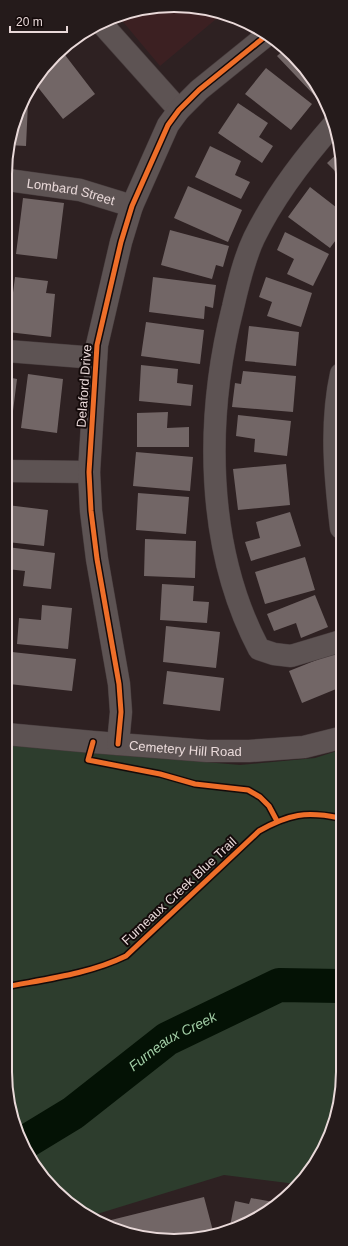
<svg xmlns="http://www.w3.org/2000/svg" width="348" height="1246" font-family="Helvetica,sans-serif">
<rect width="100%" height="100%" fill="#2e2122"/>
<path fill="#3c2022" d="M141 8H207L222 14 160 66 119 17Z"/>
<path fill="#2d3d2d" d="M6 745 240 765 315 758 340 750V1105L320 1157 296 1184 224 1175 97 1214 92 1218 47 1184 18 1136 5 1072Z"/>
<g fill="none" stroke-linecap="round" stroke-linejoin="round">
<path stroke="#041205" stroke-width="34" id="s1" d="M22 1144 73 1113 167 1039 279 985 340 986"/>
</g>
<path fill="#726666" d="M285 49 301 62 319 90 314 95 277 56Z
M62 51 95 94 63 119 33 81Z
M266 68 312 104 291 130 245 94Z
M24 103H28L26 146 8 145Z
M238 103 268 123 259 137 273 146 262 163 218 133Z
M210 146 241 161 235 175 250 182 241 199 195 177Z
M341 150 342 152V178L327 163Z
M342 184 341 197 335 191Z
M188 186 242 210 228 242 174 218Z
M310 187 341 211V233L330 248 288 217Z
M23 198 64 203 57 259 16 254Z
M170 230 229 246 223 267 216 265 212 279 161 265Z
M285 232 329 254 313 286 287 274 294 259 277 250Z
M15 277 48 281 46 293 55 294 51 337 8 332Z
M153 277 216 285 213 308 205 306 204 319 149 312Z
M266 277 312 293 301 327 267 316 272 302 259 297Z
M146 322 204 330 200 364 141 356Z
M249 326 299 332 296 366 245 361Z
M141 365 178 369 177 383 193 385 191 406 139 401Z
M243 371 296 376 293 412 232 407 235 383 241 384Z
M28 374 63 379 57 433 21 428Z
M7 377 17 379 11 427H7Z
M168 412 167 428 189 427V447H137V413Z
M238 415 291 421 287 456 254 452 255 439 236 436Z
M136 452 193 457 190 491 133 486Z
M286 464 290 505 238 510 233 469Z
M138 493 189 497 186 534 136 530Z
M7 505 48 510 44 546 7 542Z
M290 512 301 546 251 561 245 542 260 538 256 522Z
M145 539 196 541 195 578 144 576Z
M7 547 55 553 51 589 23 586 25 571 7 569Z
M305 557 315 590 265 604 255 572Z
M162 584 194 586 193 601 209 602 207 623 160 620Z
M315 595 328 627 301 638 296 623 274 631 267 614Z
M42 605 72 608 68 649 17 644 19 618 41 620Z
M166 626 220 632 216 668 163 662Z
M12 652 76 659 72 691 9 684Z
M334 653 341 670V687L302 703 289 671Z
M167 671 224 678 220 711 163 704Z
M204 1197 213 1231 189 1237 163 1241 99 1223Z
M251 1198 279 1203 229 1231 235 1201 249 1204Z"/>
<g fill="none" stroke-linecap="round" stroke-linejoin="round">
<g stroke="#473c3d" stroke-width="23">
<g id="minor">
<path d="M102 24 179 110"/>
<path d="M333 125C303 159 274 197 254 238 244 259 238 285 233 307 205 417 205 547 259 649L274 654 291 656 341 641"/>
<path id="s2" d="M8 180 80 190 132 206"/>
<path d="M7 351 96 358"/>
<path d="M7 471 89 472"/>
<path d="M341 528C335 477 330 424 341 374"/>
<path id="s3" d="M6 734 93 742 207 751H249L304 747 340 738"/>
<path d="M118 744 121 712 119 684 97 559 91 511 89 472 97 345 121 242 132 206 168 125 179 110 199 90 267 35"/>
</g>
</g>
<use href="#minor" stroke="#5d5353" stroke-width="22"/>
<g stroke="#140a0a" stroke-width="8">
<path id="cycleway" d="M93 742 88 760 160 774 195 784 248 790 260 797 269 806 277 821
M118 744 121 712 119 684 97 559 91 511 89 472 97 345 121 242 132 206 168 125 179 110 199 90 267 35
M5 987C46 979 89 974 126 956L259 831C289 814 306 811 340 818"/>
</g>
<use href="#cycleway" stroke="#ee6e29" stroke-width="5"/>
</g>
<g text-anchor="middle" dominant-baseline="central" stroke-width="4" stroke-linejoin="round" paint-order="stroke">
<g font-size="13" fill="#e9d9d9" stroke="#140a0a">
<text stroke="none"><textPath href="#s2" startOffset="64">Lombard Street</textPath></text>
<text transform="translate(84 386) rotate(-86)">Delaford Drive</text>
<text stroke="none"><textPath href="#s3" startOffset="180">Cemetery Hill Road</textPath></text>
<text transform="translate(179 891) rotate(-43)">Furneaux Creek Blue Trail</text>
</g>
<g font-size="14" font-style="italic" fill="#a2cea6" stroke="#140a0a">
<text stroke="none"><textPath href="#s1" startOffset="183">Furneaux Creek</textPath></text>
</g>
</g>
<path d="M0 0H348V1246H0ZM174 12H174A162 162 0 0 1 336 174V1072A162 162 0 0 1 174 1234H174A162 162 0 0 1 12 1072V174A162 162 0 0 1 174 12Z" fill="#251b1b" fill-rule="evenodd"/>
<path fill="none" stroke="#e9d9d9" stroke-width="2" d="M174 12H174A162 162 0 0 1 336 174V1072A162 162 0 0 1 174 1234H174A162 162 0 0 1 12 1072V174A162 162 0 0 1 174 12Z"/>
<path d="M10 26v6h57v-6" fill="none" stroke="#e9d9d9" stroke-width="2"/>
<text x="16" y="26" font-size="12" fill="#e9d9d9" stroke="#140a0a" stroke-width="3" paint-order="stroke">20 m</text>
</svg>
